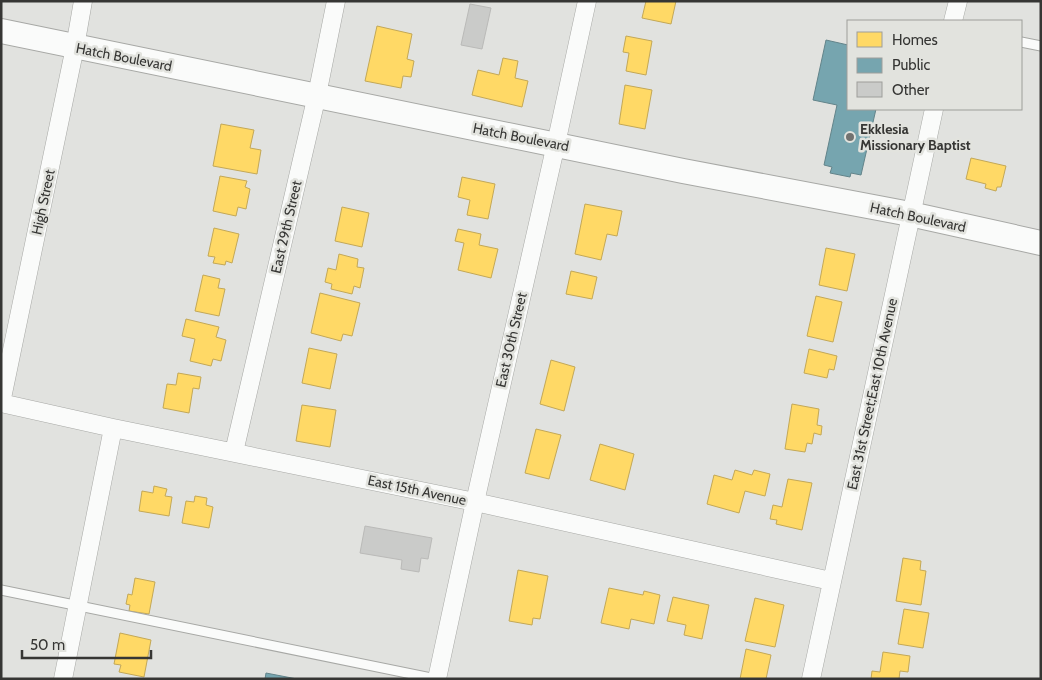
<svg xmlns="http://www.w3.org/2000/svg" width="1042" height="680" font-family="Cabin,sans-serif">
<rect width="100%" height="100%" fill="#e1e2df"/>
<path fill="#ffd966" stroke="#c3a857" d="M646 1H676L671 24 642 18Z
M377 26 412 34 407 59 414 61 411 77 403 76 401 88 365 81Z
M626 36 652 41 646 75 626 71 629 53 623 52Z
M503 58 518 61 515 78 528 81 522 107 472 95 478 70 499 75Z
M625 85 652 90 645 129 619 124Z
M221 124 254 130 250 148 261 150 257 174 213 166Z
M971 158 1006 166 1001 187H997L996 191 985 188 986 184 966 179Z
M220 176 247 181 245 187 250 189 246 209 238 207 236 216 213 211Z
M462 177 495 184 488 219 467 215 470 200 458 197Z
M585 204 622 211 617 236 607 234 601 260 575 254Z
M342 207 369 213 362 247 335 241Z
M214 228 239 234 232 263 226 261 225 265 213 263 215 257 208 256Z
M458 229 481 234 479 245 498 249 491 278 458 270 464 243 455 241Z
M826 248 855 254 847 291 819 285Z
M339 254 358 259 357 267 364 268 360 288 354 286 352 294 331 289 332 284 325 282 328 268 336 270Z
M571 271 597 277 592 299 566 294Z
M203 275 220 279 218 288 225 289 219 316 195 311Z
M320 293 360 303 352 336 343 334 341 341 311 333Z
M816 296 842 302 833 342 807 336Z
M186 319 219 327 216 337 226 340 221 361 213 359 211 366 190 361 195 339 182 336Z
M309 348 337 354 330 389 302 383Z
M809 349 837 356 834 370 829 369 827 378 804 373Z
M551 360 575 367 564 411 540 404Z
M178 373 201 377 199 389 193 388 189 413 163 408 167 384 176 385Z
M792 404 819 409 817 425 822 426 821 435 814 433 812 444 807 443 805 452 785 449Z
M302 405 336 410 330 447 296 441Z
M536 429 561 435 549 479 525 473Z
M600 444 634 454 625 490 590 480Z
M735 470 752 475 754 470 770 474 765 496 745 491 739 513 707 504 714 475 732 480Z
M788 479 812 483 802 530 776 524 777 520 770 519 773 505 782 507Z
M154 486 167 489 165 496 172 497 169 516 139 511 142 491 153 493Z
M195 496 207 498 206 505 213 507 209 528 182 523 186 501 194 502Z
M903 558 921 561 920 570 926 571 921 605 896 601Z
M518 570 548 576 540 619 533 618 532 625 509 621Z
M135 578 155 582 149 614 129 611 130 605 126 604 128 594 132 595Z
M609 588 643 595 644 591 660 595 654 624 631 619 629 629 601 623Z
M673 597 709 605 702 639 684 635 686 625 667 621Z
M755 598 784 605 775 647 745 641Z
M904 609 929 613 923 648 898 644Z
M120 633 151 640 144 677 119 672 121 665 114 664Z
M746 649 771 655 766 679H740Z
M883 652 910 656 908 672 900 671 899 679H871L872 671 880 672Z"/>
<path fill="#76a5af" stroke="#63848a" d="M826 40 848 45V109H876L861 175 851 173 850 177 830 173 832 167 824 165 837 105 813 100Z
M266 673 297 679H265Z"/>
<path fill="#cacbc9" stroke="#babab8" d="M470 4 491 8 482 49 461 45Z
M365 526 432 538 428 559 421 558 419 572 401 569 402 560 360 553Z"/>
<g fill="none" stroke-linecap="round" stroke-linejoin="round">
<g stroke="#a7a8a5" stroke-width="11">
<path id="service" d="M1021 42 1041 46
M1 590 436 679"/>
</g>
<g stroke="#a7a8a5" stroke-width="19">
<path id="minor" d="M953 21 958 1
M1 403 113 428 475 502 831 581
M1 403 75 47 83 1
M234 452 317 95 336 1
M63 679 113 428
M437 679 475 502 556 144 587 1
M811 679 934 109"/>
</g>
<g stroke="#a7a8a5" stroke-width="26">
<path id="secondary" d="M1 31 683 171 910 214 1041 243"/>
</g>
<use href="#service" stroke="#fafbfa" stroke-width="9"/>
<use href="#minor" stroke="#fafbfa" stroke-width="18"/>
<use href="#secondary" stroke="#fafbfa" stroke-width="24"/>
</g>
<circle fill="#727270" stroke="#e2e3de" stroke-width="2" cx="850" cy="137" r="5"/>
<g text-anchor="middle" dominant-baseline="central" stroke-width="5" stroke-linejoin="round" paint-order="stroke">
<g font-size="14" fill="#363634" stroke="#e2e3de">
<text transform="translate(124 57) rotate(11)">Hatch Boulevard</text>
<text transform="translate(521 137) rotate(11)">Hatch Boulevard</text>
<text transform="translate(43 202) rotate(-78)">High Street</text>
<text transform="translate(918 217) rotate(12)">Hatch Boulevard</text>
<text transform="translate(286 227) rotate(-77)">East 29th Street</text>
<text transform="translate(511 340) rotate(-77)">East 30th Street</text>
<text transform="translate(872 394) rotate(-78)">East 31st Street;East 10th Avenue</text>
<text transform="translate(417 490) rotate(12)">East 15th Avenue</text>
</g>
<g font-size="14" font-weight="bold" fill="#363634" stroke="#e2e3de" text-anchor="start">
<text x="860" y="129">Ekklesia<tspan x="860" dy="16">Missionary Baptist</tspan></text>
</g>
</g>
<rect width="1042" height="680" fill="none" stroke="#363634" stroke-width="5"/>
<rect x="847" y="20" width="175" height="90" fill="#e2e3de" stroke="#9d9e9a"/>
<rect x="857" y="32" width="25" height="15" fill="#ffd966" stroke="#9d9e9a"/>
<text x="892" y="45" font-size="15" fill="#363634">Homes</text>
<rect x="857" y="58" width="25" height="15" fill="#76a5af" stroke="#9d9e9a"/>
<text x="892" y="70" font-size="15" fill="#363634">Public</text>
<rect x="857" y="82" width="25" height="15" fill="#cacbc9" stroke="#9d9e9a"/>
<text x="892" y="95" font-size="15" fill="#363634">Other</text>
<path d="M22 650v8h129v-8" fill="none" stroke="#363634" stroke-width="2.5"/>
<text x="30" y="650" font-size="15" fill="#363634" stroke="#e2e3de" stroke-width="4" paint-order="stroke">50 m</text>
</svg>
